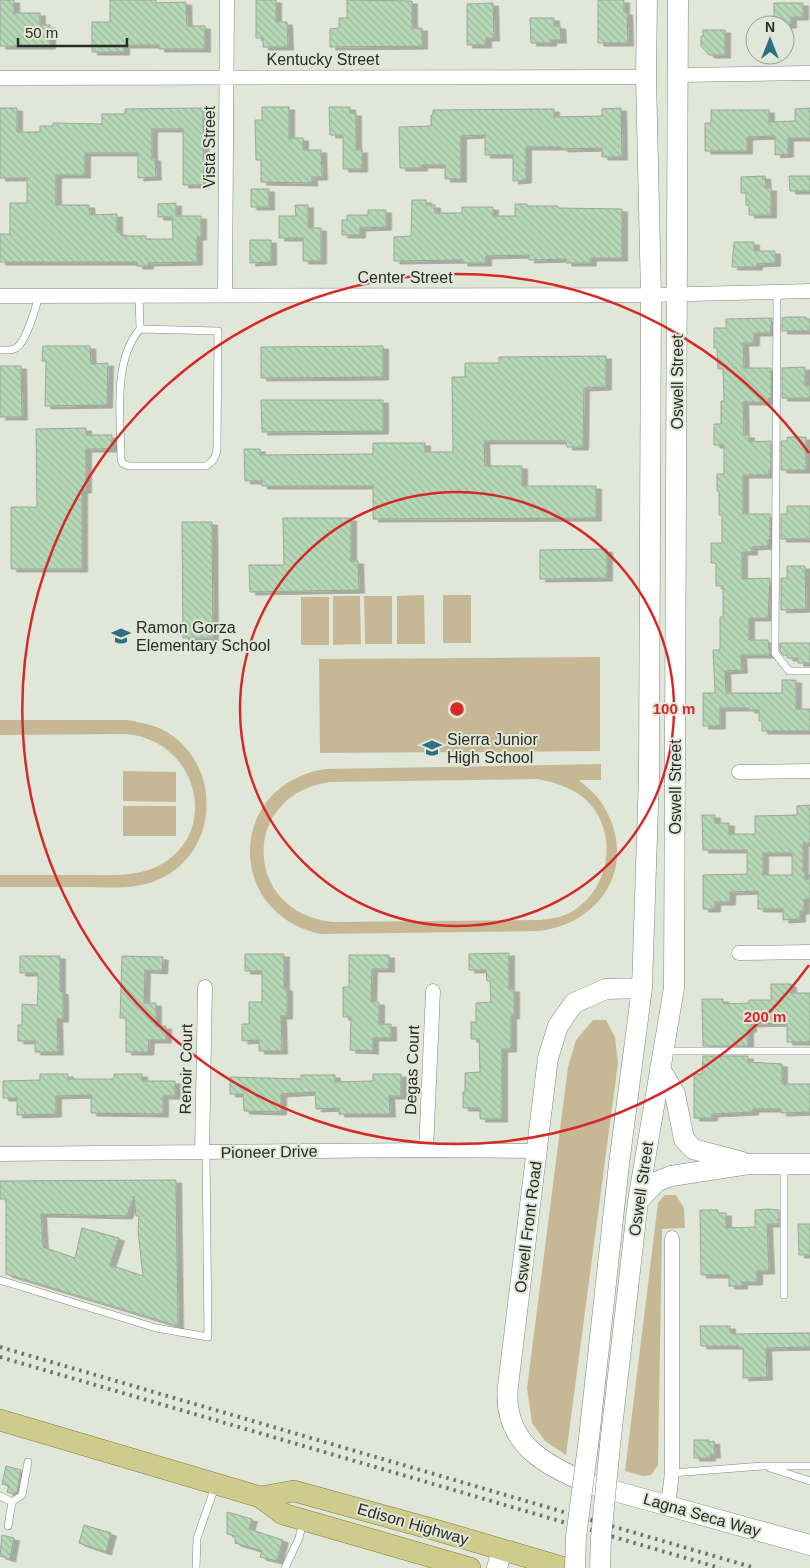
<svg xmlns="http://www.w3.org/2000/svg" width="810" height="1568" font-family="Arial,sans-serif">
<defs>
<pattern id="building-back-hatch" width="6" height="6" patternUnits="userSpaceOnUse" patternTransform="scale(1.25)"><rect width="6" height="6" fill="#b6d8b6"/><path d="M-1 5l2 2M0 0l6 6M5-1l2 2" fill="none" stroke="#9cba9c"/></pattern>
<filter id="shadow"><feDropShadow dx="5.5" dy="3" stdDeviation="0" flood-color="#0004"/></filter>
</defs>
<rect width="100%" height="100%" fill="#e1e7d8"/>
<path fill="#c7b895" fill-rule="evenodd" d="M424 595 425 644H397V596Z
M443 595H471V643H443Z
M333 596H360L361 644 333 645Z
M364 596H392V644H365Z
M301 597H329V645H301Z
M600 657V751L320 753 319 659Z
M0 720H127C143 723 157 725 170 734 222 769 218 850 162 878 136 891 107 887 80 887 53 887 27 887 0 887V875C28 875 56 875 84 875 108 875 134 877 156 867 223 835 198 739 125 734L0 735Z
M601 764V780H579C588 788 597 795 603 805 638 862 605 922 540 931L321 934C224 913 227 785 325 769ZM538 779C555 783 571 787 584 798 619 829 612 887 573 911 563 917 551 919 540 920L333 922C242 913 240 794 330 782Z
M123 771 176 772V802L123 801Z
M123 806H176V836H123Z
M593 1020H606L615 1037 618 1063 566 1455 545 1441 532 1423 527 1388 568 1067 576 1040Z
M665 1195H676L684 1208 685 1228 662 1229 658 1465 651 1475 643 1476 625 1471 658 1203Z"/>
<path fill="url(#building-back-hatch)" stroke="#9aa69a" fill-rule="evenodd" filter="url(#shadow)" d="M0 0H14V13H40V25H50V46H0Z
M110 0H156V3L186 2 187 26H205V49H159V45H124V52H92V22H110Z
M256 0H276V22H287L288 47H263V38H256Z
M347 0 412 1V28H422V46L330 47V29L339 28V18H347Z
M598 0H624V12H627L628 43H598Z
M493 3 494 38H486V45H467V4Z
M774 3H803V17H791V25H774Z
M530 18H554V26H560L561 40H551V43H531Z
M703 30H725V55H709L701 46V36H703Z
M262 107H289V138H303V150H321L322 177H312V183L261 182V160H256L255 120H262Z
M329 107H350V113H356V150H362V169H343V135H330Z
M0 108H17V132H40V126H53V123L102 124V114H125V109L203 108 204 185H183V129H152V158H155L156 177 138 178V153H85V175H56V205H89L90 215 117 214V232H121V236H146V239H173L172 217H158V204L176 203V216H201V237H197V262L148 263V266H137V262H0V234H10V203H27V178H0Z
M621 108 622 157H602V148L562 149V147H526V180L513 181V155H485V135L461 136V179H445V165H422V168H400L399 127 431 126V115H433V110L554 109V117L602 116V109Z
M810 108V138H788V154L775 155V136L747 137V151H705V123H711V110H769V122L795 121V109Z
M765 176 766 188H771V215H749V205H746V193H741V177Z
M789 176H810V191H790Z
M251 189H269V207H251Z
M412 200H426V205H435V213H462V207H493V216H515V204H527V206H558V208L622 209V258H591V263H566V259L529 260V255L486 256V263H462V260L394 261V237L411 236Z
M295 205H308V228H321V261H303V238H279V216H296Z
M368 210H386V227L360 228V235H342V220H347V215H368Z
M250 240H271V262L250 263Z
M734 242H754V251H775V263L757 264V267H732Z
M788 317H806V319H810V331H782V318Z
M772 318 770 333H754V343H743L744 368H771V398H768V402H743L744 435H749V442L771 441V470H769V475H743V514H770V539L768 540V546L752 547V552H742V579L770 578 768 618H749V640H768L770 655H741L742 670 725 671 726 693H782V680H796V709H810V731H762V721H759V710H749V708H720V726H703V693H715L713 650H720V617H723V586H716V563H711V543H722V515H719V491H717V474H724V445H714V424H721V401H724L723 369H718L717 348H714V328H726V319Z
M43 346H90L91 364 108 363 107 405 45 406 46 361H42Z
M383 346V377L261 378V347Z
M606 356V387L584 388 583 447H567L566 441H484L485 466H522V486H596V518L373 519V486H262V481H245L244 449H260V455L373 454V443H425V452H453L452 377H465V363H499V357Z
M0 366H21L22 417H0Z
M805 367V385L810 386V398H782V368Z
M261 400H383V431L262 432Z
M86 428V435H112V449H86V490H82V569H11V507H37L36 429Z
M787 437H806V470H781V441H787Z
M787 506H810V539H781V514H787Z
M283 518H351V561H358L359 590 250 592 249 565H284Z
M182 522H212L213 638H183Z
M607 549V578L540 579V550Z
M787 566H805L806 609 781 610V578H787Z
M780 643H810V663H798V658H787V655H783L780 651Z
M810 805V843H803V872H805V879H810V899H804V911H800V919L783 920V909H758V891L730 892V902H715V909H703V875L747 874V850H703L702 815H715V823H729V834H755V816L797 815V806ZM763 853H792V875H763Z
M509 953V989H514V1016H511V1049H502V1119H480V1108H463V1092H465V1073L480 1072 479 1039H471V1022H476V1003L491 1002 490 981H487L486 970H469V954Z
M245 954H284V988H287V1016H281L282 1051H259V1040L242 1041V1024H249V1002H262V971H245Z
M349 955H389V969H372L371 1002H379V1024H391V1038H373V1051L350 1050 351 1017H343V987H349Z
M20 956H60V991L63 992V1019H57L58 1052H35V1041H18V1025H22V1004L37 1005 38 991V973H20Z
M122 956 163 957 162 971 145 970 144 1003H156V1026H166V1040H149L148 1052H126V1018H120Z
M771 984H791V993H810V1042H787V1023L751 1024V1029H748V1046H703L702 999H723V1004L749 1003V1000H771Z
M703 1056H748V1062L782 1064V1084H810V1112L781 1113V1109H753V1112L712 1114V1118H694V1074H702Z
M40 1074H68V1079H114V1074H142V1081H175V1096H163V1114L91 1113V1095L56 1096V1114L17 1115V1098H3V1081L40 1080Z
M373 1074H401V1096H389L390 1114H339V1108L316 1109 315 1092 281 1094V1112L244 1111 243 1094H230V1077L301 1079V1075H335V1082L373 1081Z
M176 1180 178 1326 6 1274V1199H0V1181ZM134 1196 136 1216H139L138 1231 143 1276 110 1265 119 1238 82 1228 75 1258 43 1247 41 1214 127 1216Z
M768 1209 779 1210V1224H767L769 1271H757V1282H742V1286H729V1275H701L700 1210H718V1213H726V1228L755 1227V1210Z
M798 1224H810V1255H799Z
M700 1326H730V1333L735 1334 810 1333V1347L766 1348 767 1377 743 1378V1348H739V1346H701Z
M694 1440H709V1442L714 1441 715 1455H710V1458H694Z
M6 1466 21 1470 17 1492 15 1494 7 1492 9 1486 2 1484Z
M227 1512 252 1519 249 1529 283 1540 277 1561 260 1557 262 1551 235 1543V1536L227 1534Z
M84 1525 111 1533 106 1552 79 1543Z
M2 1535 14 1538 10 1559 0 1556Z"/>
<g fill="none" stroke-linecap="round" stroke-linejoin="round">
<g stroke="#7f8577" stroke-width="8">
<path id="lane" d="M777 292 775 653 789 671H810
M139 295 140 329C112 361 121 420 121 460L123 464 129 466H206C214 461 216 457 217 448L218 331 140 329
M0 350C6 350 11 351 16 348 27 341 35 309 39 296
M664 1051H810
M784 1165V1295
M0 1280 156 1328 208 1337 206 1152
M770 1468 810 1481
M672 1473 762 1466H810
M0 1496 12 1502 8 1526
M12 1502 22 1495 28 1462
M196 1568 197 1538 215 1487
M285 1568 299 1538 303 1522"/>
</g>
<g stroke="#7f8577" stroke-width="15">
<path id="street" d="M678 75 810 73
M0 78 646 77
M225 295 227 0
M0 296 651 295 810 291
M739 772 810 771
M739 953 810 952
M426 1150 433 991
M202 1152 205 987
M0 1154 426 1150 537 1151
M668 1505 672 1473V1238"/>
</g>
<g stroke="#7f8577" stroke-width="21">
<path id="secondary" d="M642 988 606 989 574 1003 558 1026 548 1058 508 1386C502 1444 547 1467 593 1485L810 1545
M660 1069 675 1094 684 1139 693 1149 742 1162
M638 1201 656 1182 671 1176 749 1164H810
M589 1438 619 1164 642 988 649 775 651 295 646 77 647 0
M610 1445 638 1201 674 988 678 0
M497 1568 502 1550"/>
</g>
<g stroke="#7f7c36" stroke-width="22">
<path id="primary" d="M0 1420 260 1497 283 1514 470 1568
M260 1497 294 1491 432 1529 565 1568"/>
</g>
<use href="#lane" stroke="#fff" stroke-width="7"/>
<use href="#street" stroke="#fff" stroke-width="14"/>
<use href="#secondary" stroke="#fff" stroke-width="20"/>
<use href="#primary" stroke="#cecb8c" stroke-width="21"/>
<path stroke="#6f7369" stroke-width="4" stroke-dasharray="2.5 5" stroke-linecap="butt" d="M0 1347 755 1568
M0 1357 720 1568"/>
<g stroke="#7f8577" stroke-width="21" stroke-linecap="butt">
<path id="secondary-bridge" d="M575 1568 576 1537 589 1438
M600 1568 601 1538 610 1445"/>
</g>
<use href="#secondary-bridge" stroke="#fff" stroke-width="20"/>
</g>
<g fill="none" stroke="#d62828" stroke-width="2.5">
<circle cx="457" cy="709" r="217"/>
<path d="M809 965A435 435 0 1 1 809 453"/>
</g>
<defs>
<g id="school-bare" transform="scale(1.5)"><path d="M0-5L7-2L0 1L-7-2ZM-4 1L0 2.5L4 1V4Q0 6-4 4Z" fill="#2d6e81" stroke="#e1e7d8" stroke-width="2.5" paint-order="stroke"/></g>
</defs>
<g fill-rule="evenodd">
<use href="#school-bare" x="121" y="636"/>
<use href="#school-bare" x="432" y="748"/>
</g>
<g text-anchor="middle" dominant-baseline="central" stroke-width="4" stroke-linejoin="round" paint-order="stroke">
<g font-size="16" fill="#292b25" stroke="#e1e7d8">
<text x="323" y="59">Kentucky Street</text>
<text transform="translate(209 147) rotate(-90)">Vista Street</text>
<text x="405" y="277">Center Street</text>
<text transform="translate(677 382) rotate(-90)">Oswell Street</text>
<text transform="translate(675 787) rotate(-90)">Oswell Street</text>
<text transform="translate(186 1069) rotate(-89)">Renoir Court</text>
<text transform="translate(412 1070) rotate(-88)">Degas Court</text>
<text transform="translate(269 1152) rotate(-1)">Pioneer Drive</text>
<text transform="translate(641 1189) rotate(-82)">Oswell Street</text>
<text transform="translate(528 1227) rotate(-83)">Oswell Front Road</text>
<text transform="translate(702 1515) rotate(16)">Lagna Seca Way</text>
<text transform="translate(413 1524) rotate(16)">Edison Highway</text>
</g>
<g font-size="16" fill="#292b25" stroke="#e1e7d8" text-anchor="start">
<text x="136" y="627">Ramon Gorza<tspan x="136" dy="18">Elementary School</tspan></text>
<text x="447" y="739">Sierra Junior<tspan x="447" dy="18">High School</tspan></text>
</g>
</g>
<circle cx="457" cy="709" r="8" fill="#d62828" stroke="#e1e7d8" stroke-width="2.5"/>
<g font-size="15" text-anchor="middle" font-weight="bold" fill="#d62828" stroke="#e1e7d8" stroke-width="4" stroke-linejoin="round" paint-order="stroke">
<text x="674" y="714">100 m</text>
<text x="765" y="1022">200 m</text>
</g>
<g transform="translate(770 40)"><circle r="24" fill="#e1e7d8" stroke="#979c90"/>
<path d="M0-4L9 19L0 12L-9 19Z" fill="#2d6e81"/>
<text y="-8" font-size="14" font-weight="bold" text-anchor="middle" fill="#292b25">N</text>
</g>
<path d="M18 38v8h109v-8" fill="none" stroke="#292b25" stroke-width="2.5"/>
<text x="25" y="38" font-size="15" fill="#292b25" stroke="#e1e7d8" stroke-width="4" paint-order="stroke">50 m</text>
</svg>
